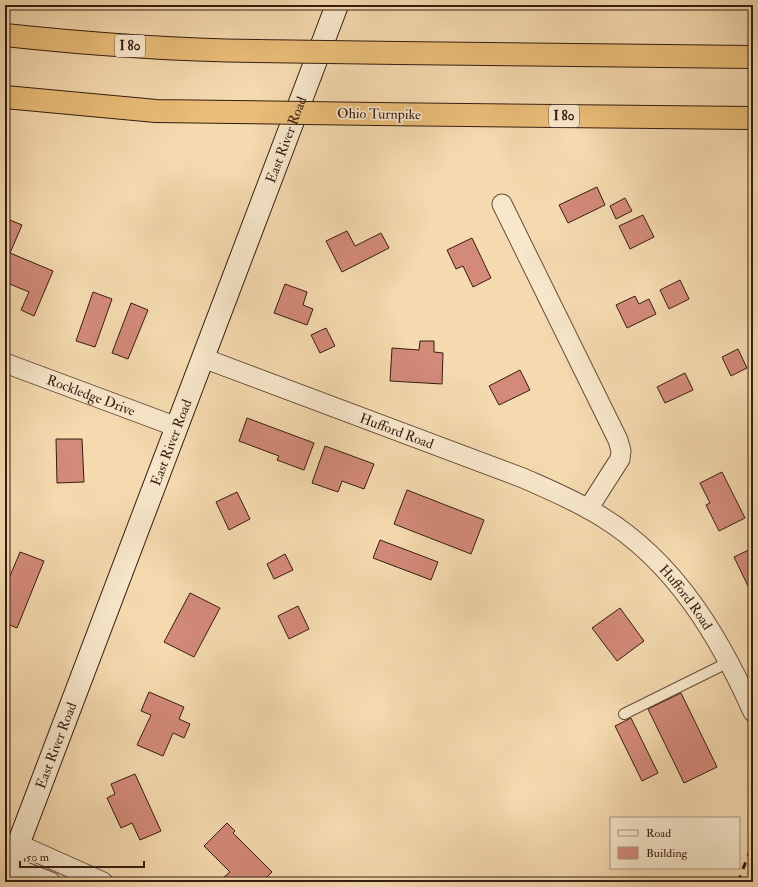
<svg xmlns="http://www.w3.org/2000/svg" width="758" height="887" font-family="'IM FELL Double Pica',serif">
<rect width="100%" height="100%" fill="#f5daaf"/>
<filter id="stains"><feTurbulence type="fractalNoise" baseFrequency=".005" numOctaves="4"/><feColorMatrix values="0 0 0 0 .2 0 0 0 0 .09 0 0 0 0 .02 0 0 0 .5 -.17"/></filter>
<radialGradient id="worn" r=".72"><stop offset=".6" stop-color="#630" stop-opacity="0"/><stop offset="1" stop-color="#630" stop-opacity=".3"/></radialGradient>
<path fill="#d38a79" stroke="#351c11" d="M597 187 605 205 568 223 559 205Z
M625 198 632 211 616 219 610 206Z
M643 215 654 237 630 249 619 226Z
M5 218 22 225 10 253 53 271 34 316 21 310 29 292 5 282Z
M347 231 355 246 381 233 389 248 342 272 326 241Z
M472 238 491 278 473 287 463 266 456 269 447 250Z
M680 280 689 299 669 309 660 290Z
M285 284 307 292 303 305 313 309 307 325 274 313Z
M93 292 112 299 95 347 76 341Z
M635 296 639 304 649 299 656 314 627 328 616 305Z
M131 303 148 310 128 359 112 353Z
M326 328 335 346 320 353 311 335Z
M420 341H434V352L443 353 442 384 390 381 392 348 419 350Z
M738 349 747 368 731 376 722 357Z
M520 370 530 390 499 405 489 386Z
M685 373 693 390 665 403 657 387Z
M247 418 314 443 304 470 277 460 279 456 239 441Z
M56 439H82L84 482 57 483Z
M325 446 374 464 364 489 342 481 338 492 312 483Z
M722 472 745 518 719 531 706 505 710 503 700 483Z
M407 490 484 520 471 554 394 524Z
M237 492 250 519 229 530 216 502Z
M380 540 438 562 431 580 373 558Z
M753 548V586L749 588 734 557Z
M20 552 44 561 17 628 5 623V588Z
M285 554 293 570 274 579 267 564Z
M190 593 220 608 194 657 164 642Z
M298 606 309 629 289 639 278 616Z
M620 608 644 641 617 661 592 628Z
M149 692 184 707 179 719 190 724 184 738 173 733 163 756 137 745 151 715 141 711Z
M681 693 717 767 684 783 648 709Z
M631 718 658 773 642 781 615 726Z
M135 774 161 831 140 840 132 823 121 828 107 798 115 794 111 784Z
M227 823 235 831 233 833 272 872 262 882H230L224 877 230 872 204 846Z"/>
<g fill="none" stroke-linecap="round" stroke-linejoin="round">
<g stroke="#654c38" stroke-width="12">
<path id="lane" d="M624 714 729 662"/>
</g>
<g stroke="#654c38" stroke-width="21">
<g id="street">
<path d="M502 204 618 440 621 451 620 459 588 509"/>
<path id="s1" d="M203 358 523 478C550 490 577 501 602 517 675 562 719 636 753 712"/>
<path id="s2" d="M5 363 177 427"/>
<path d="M18 844 103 882"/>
<path d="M10 866 51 882"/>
</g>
</g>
<g stroke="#351c11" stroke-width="24">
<g id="secondary">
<path id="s3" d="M5 879 337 5"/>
</g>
</g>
<g stroke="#351c11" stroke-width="24">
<path id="highway" d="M5 35C89 44 172 50 256 51
M398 53 753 57
M5 97 156 111 233 112
M376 114 753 118"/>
</g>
<use href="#lane" stroke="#f8e7cb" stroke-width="10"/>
<use href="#street" stroke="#f8e7cb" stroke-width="19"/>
<use href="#secondary" stroke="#f8e7cb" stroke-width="22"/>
<use href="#highway" stroke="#eabd78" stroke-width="22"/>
<path stroke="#351c11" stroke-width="3" stroke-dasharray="7 7" stroke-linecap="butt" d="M738 882 753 843
M750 882 753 873"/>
<g stroke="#351c11" stroke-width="24" stroke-linecap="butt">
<path id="highway-bridge" d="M256 51 398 53
M233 112 376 114"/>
</g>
<use href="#highway-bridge" stroke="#eabd78" stroke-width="22"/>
</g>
<g text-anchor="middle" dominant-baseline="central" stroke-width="3.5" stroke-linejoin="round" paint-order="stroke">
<g fill="#f8e7cb" stroke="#705949" stroke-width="1">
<rect x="115" y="35" width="30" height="22" rx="3"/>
<rect x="549" y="105" width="30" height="22" rx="3"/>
</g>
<g font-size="13" font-weight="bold" fill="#351c11">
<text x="130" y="46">I 80</text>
<text x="564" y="116">I 80</text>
</g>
<g font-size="14" fill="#351c11" stroke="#f8e7cb">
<text transform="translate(379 114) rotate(1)">Ohio Turnpike</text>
<text stroke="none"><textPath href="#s3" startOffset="791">East River Road</textPath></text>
<text stroke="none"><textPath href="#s2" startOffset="92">Rockledge Drive</textPath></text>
<text stroke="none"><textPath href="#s1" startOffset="207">Hufford Road</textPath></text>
<text stroke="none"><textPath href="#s3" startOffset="467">East River Road</textPath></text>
<text stroke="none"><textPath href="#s1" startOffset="547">Hufford Road</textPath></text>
<text stroke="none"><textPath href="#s3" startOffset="143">East River Road</textPath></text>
</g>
</g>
<rect width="758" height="887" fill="none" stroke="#f5daaf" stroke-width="20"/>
<rect x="6" y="6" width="746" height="875" fill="none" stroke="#351c11" stroke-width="2"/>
<rect x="10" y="10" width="738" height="867" fill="none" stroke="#351c11"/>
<rect x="610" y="817" width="130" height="52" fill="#f8e7cb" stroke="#aa9681"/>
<rect x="618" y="830" width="20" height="6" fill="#f8e7cb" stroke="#aa9681"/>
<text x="646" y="837" font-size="12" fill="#351c11">Road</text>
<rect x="618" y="847" width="20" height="12" fill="#d38a79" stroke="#aa9681"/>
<text x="646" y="857" font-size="12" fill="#351c11">Building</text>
<path d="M20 861v6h124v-6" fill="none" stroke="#351c11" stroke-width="2"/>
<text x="26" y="861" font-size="12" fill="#351c11" stroke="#f8e7cb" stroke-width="3" paint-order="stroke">50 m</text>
<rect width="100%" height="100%" filter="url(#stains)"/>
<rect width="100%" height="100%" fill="url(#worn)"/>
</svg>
